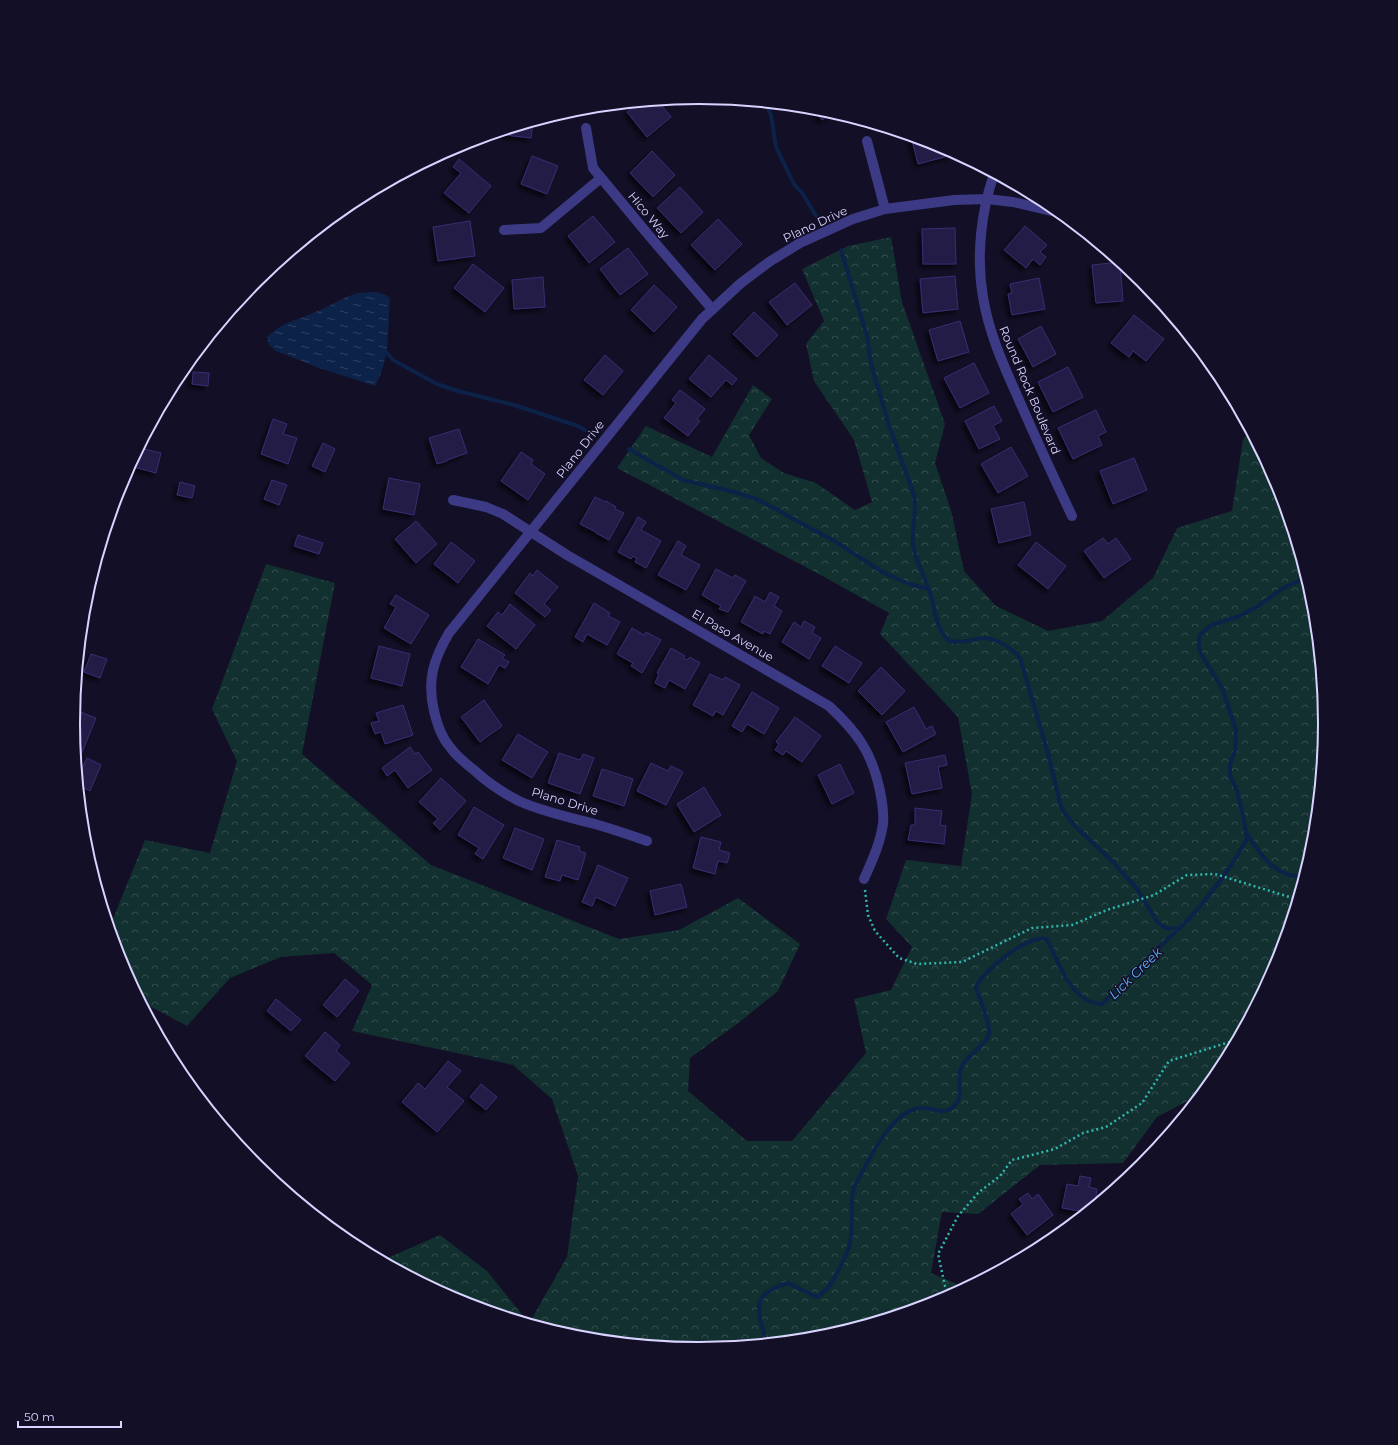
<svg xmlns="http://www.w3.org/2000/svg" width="1398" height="1445" font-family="Montserrat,sans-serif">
<defs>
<pattern id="forest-crowns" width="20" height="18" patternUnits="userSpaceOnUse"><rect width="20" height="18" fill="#12302f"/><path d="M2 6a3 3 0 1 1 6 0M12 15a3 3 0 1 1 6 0" fill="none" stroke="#344d4e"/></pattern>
<pattern id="water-ripples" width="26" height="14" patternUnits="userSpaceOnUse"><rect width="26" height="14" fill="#0c2248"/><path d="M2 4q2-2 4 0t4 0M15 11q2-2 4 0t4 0" fill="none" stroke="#2f4163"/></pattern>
<filter id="shadow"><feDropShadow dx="-3.5" dy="3.5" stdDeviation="2" flood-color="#0009"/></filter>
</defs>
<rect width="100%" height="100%" fill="#130f26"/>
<path fill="url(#forest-crowns)" d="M891 237 902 302 945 424 935 463 951 510 964 571 996 606 1048 631 1102 621 1153 578 1177 528 1232 511 1243 439 1250 432 1277 483 1313 601 1325 723 1313 845 1277 962 1219 1070 1197 1096 1157 1117 1123 1163 1040 1165 978 1214 942 1212 931 1273 964 1287 938 1301 821 1337 699 1348 577 1336 530 1322 567 1257 578 1176 552 1099 513 1065 352 1031 372 985 334 953 281 957 230 978 187 1026 142 1002 121 962 110 926 145 840 210 853 237 761 212 709 266 564 335 583 302 754 431 865 619 939 679 930 738 898 800 944 778 991 737 1024 690 1058 688 1091 747 1141H792L866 1053 854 999 891 990 912 947 886 919 906 860 961 866 972 794 958 717 880 634 889 613 817 573 617 468 646 426 712 457 753 385 772 399 749 435 761 458 784 473 816 483 855 510 872 502 854 440 814 381 806 344 824 321 802 269 848 246Z
M440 1235 487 1271 528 1322 459 1301 383 1260Z"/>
<path fill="url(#water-ripples)" d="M377 292 386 295 390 298C388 325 390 362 375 386L322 369 276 351 269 345 267 337C283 322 295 321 313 313 329 307 343 297 358 293 364 292 371 292 377 292Z"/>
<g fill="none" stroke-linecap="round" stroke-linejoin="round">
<path stroke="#0c2248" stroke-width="4" d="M766 103 771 115 776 147 794 184 803 194 816 216
M841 250 867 336 871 364 889 425 914 495C917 511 912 527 913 543 914 559 924 574 929 589 934 602 934 618 941 630 943 634 946 640 950 641 962 644 973 639 984 638 996 638 1013 649 1020 658L1047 750 1061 806 1064 812 1073 824 1113 862 1137 889 1158 923 1166 928 1179 929C1207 901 1227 874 1247 839L1243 815 1236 788 1230 776V764L1235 751 1236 730 1222 688 1201 654 1199 647V636L1211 625 1240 616 1258 606 1285 587 1306 578
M381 349 386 352 393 360 437 384 458 391 514 405 578 426 585 430
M629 449 683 480 734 492 759 500 834 541 884 573 909 584 929 589
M1246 832C1262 856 1271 874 1303 878
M766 1342C758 1310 749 1294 788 1283L817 1297C827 1291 832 1283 837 1273 843 1261 850 1250 851 1236 853 1220 850 1203 854 1187 867 1164 890 1111 920 1108 929 1107 944 1115 952 1108 966 1098 956 1081 961 1068 967 1055 987 1044 989 1034 991 1024 979 998 976 987 984 970 1028 934 1047 939 1058 962 1072 1004 1102 1004L1178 929"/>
</g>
<path fill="#241b47" stroke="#3b2d73" filter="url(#shadow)" d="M658 101 671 117 647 137 627 112 639 102Z
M813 108 821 109 834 112 822 120Z
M533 122 531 138 505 135 506 130Z
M911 136 939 144 951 151 952 155 918 164Z
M652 151 675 175 653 197 630 173Z
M532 156 558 166 547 194 521 184Z
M459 159 491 186 469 213 444 193 461 173 453 167Z
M680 187 703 212 681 233 657 208Z
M593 216 615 242 589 263 568 236Z
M718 219 742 244 715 270 691 245Z
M470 221 475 256 438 261 433 227Z
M1025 226 1047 245 1040 252 1046 257 1040 265 1033 259 1026 268 1004 250Z
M955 228 956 264H923L922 229Z
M628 248 648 274 620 295 600 269Z
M1120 262 1123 301 1096 303 1092 265Z
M473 264 504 288 485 312 454 288Z
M955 276 958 309 923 313 920 279Z
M543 277 545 307 514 309 512 280Z
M1039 278 1045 309 1012 315 1008 294 1012 293 1010 284Z
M795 283 812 305 787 325 769 302Z
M654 285 677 307 654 332 631 310Z
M754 312 778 335 757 357 733 334Z
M1134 315 1164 339 1146 361 1133 351 1129 357 1111 343Z
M960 321 969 352 938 361 929 330Z
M1041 326 1056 354 1033 367 1018 339Z
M605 355 623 371 603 395 584 380Z
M709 355 737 379 732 385 726 380 711 397 689 379Z
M974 363 989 393 960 408 944 378Z
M1068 367 1083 397 1053 412 1038 382Z
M193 372 209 373 208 386 192 384Z
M680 390 705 409 697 419 700 421 688 436 664 418 676 403 672 400Z
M994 406 1002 421 993 426 1000 439 979 449 965 421Z
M1096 410 1106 432 1098 436 1102 445 1073 459 1058 428Z
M273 419 287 424 283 434 297 438 288 464 261 454Z
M459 429 467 453 447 460V461L437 464 429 438Z
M323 443 335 449 325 472 312 466Z
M1011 447 1028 476 998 493 981 464Z
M140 448 161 453 156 473 130 466Z
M521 452 533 460 531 464 545 474 528 500 501 481Z
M1134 458 1147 490 1113 504 1100 471Z
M389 478 420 484 414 515 383 509Z
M272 480 287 485 279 505 264 499Z
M180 482 195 486 192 498 177 495Z
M595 497 605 502 606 501 616 507 615 509 624 513 609 540 596 533V532L580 524Z
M1024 502 1031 535 999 543 991 509Z
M638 517 646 522 641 530 661 541 646 568 635 562 637 559 633 556 631 559 618 552Z
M416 521 437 544 416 563 395 539Z
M298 535 323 543 319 554 294 546Z
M1103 538 1108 544 1116 538 1131 559 1104 578 1084 551Z
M678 541 686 546 681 555 700 565 686 590 658 575Z
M451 542 475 561 458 583 434 564Z
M1036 542 1066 566 1048 589 1018 565Z
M716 569 733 578 735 575 746 581 728 612 719 609 721 606 702 595Z
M537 570 558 587 544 604 551 610 545 617 515 593 530 573 533 576Z
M770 592 779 597 774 606 782 611 770 634 764 631 763 634 741 622 755 596 765 602Z
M396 595 429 615 411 644 384 628 396 607 390 604Z
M594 603 610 613 608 616 620 622 607 645 587 634 583 642 575 637Z
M510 604 535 625 516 649 487 626 498 612 502 615Z
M804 621 815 627 812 633 821 638 809 659 782 642 794 622 801 627Z
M632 628 644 635 646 632 661 640 642 673 631 666 633 663 617 654Z
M478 639 505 655 502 658 509 662 505 668 499 665 488 684 461 667Z
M379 646 410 654 402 686 371 678Z
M835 646 862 663 849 683 822 666Z
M671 648 685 656 683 658 687 660 690 657 700 663 685 689 669 680 665 688 655 683 659 674 657 673Z
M91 654 107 659 100 678 84 672Z
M881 667 905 691 882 715 858 691Z
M710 674 723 680 725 677 740 685 723 715 716 711 713 716 693 705Z
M752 692 779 708 764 734 747 724 742 732 732 726Z
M484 700 502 726 480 742 461 717Z
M403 705 413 735 385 744 381 732 375 734 371 723 379 721 376 713Z
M914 707 926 729 932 726 936 734 903 752 886 722Z
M75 710 96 718 78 762H77L73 722Z
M795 717 821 736 802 762 786 751 783 755 775 750 779 744 776 742Z
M518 734 548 752 532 778 502 760Z
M410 747 415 754 418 752 432 770 408 788 395 770 387 776 382 768Z
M559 753 580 760 583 754 594 758 580 794 548 783Z
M945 755 947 765 938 767 942 788 912 794 905 763Z
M87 758 101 765 90 791 79 786 78 777Z
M651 763 668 771 671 766 683 772 666 805 637 791Z
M840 764 854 793 832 804 818 775Z
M602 769 633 779 624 806 593 796Z
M441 778 466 801 440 830 433 823 438 819 419 802Z
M704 787 721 815 694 832 677 804Z
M474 807 504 825 483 859 475 854 479 848 458 835Z
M915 808 942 811 940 825 946 826 944 844 908 840 911 825H915Z
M515 828 544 839 532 870 503 858Z
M701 837 721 842 719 850 730 853 727 863 718 861 715 874 693 868Z
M557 840 580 847 579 851 586 853 578 880 562 875 560 881 545 877Z
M598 865 628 878 615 906 596 897 592 906 582 902Z
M681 884 687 907 655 915 650 891Z
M345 979 359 991 337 1017 323 1005Z
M276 999 301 1020 291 1031 267 1011Z
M325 1032 340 1045 336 1051 350 1063 335 1081 305 1056Z
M448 1061 461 1071 447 1087 464 1101 437 1132 402 1102 418 1083 425 1089Z
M481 1084 497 1097 486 1110 470 1097Z
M1080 1176 1091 1178 1089 1187 1097 1189 1095 1204 1080 1215H1079L1080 1211 1062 1208 1067 1184 1078 1186Z
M1028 1193 1032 1199 1038 1194 1053 1215 1027 1235 1011 1214 1023 1204 1019 1199Z"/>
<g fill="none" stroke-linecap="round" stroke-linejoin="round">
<path stroke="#2fb8b0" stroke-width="2.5" stroke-dasharray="2 3" stroke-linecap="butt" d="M865 890 868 915 875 931 899 958 917 964 962 962 1032 928 1072 925 1107 910 1154 895 1187 875 1215 874 1296 899
M952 1294 945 1286 938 1254 958 1216 979 1192 1000 1176 1012 1160 1055 1149 1083 1133 1106 1127 1142 1103 1169 1061 1236 1040"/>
<path stroke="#3d3a85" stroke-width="10" d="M586 128 593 168 651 238 712 309
M867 141 885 209
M994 174C981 212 976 256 983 297 989 334 1004 366 1019 400 1036 439 1054 478 1072 516
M504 230 541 228 601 178
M453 500 486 507 503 514 567 555 829 706C857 732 872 752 880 791 882 801 884 814 883 824 880 844 872 861 864 879
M647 841C630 835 612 829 595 824 569 817 543 812 519 801 503 793 487 782 474 770 465 763 456 756 450 747 441 737 437 724 434 711 427 681 433 660 449 633L702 319 741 283 769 262 800 243 853 219 885 209 954 200 987 199 1013 202 1060 213"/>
</g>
<g text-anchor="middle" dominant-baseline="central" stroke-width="3" stroke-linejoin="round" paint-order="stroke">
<g font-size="12" fill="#d9d4ff" stroke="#130f26">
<text transform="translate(649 215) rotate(50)">Hico Way</text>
<text transform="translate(815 224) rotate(-25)">Plano Drive</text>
<text transform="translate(1030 390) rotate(67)">Round Rock Boulevard</text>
<text transform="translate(580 449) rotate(-52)">Plano Drive</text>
<text transform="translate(733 635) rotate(30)">El Paso Avenue</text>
<text transform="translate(565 801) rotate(17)">Plano Drive</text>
</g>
<g font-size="13" font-style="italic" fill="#62b6ff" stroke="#130f26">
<text transform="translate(1135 973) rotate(-44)">Lick Creek</text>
</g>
</g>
<path d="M0 0H1398V1445H0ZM80 723a619 619 0 1 1 1238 0a619 619 0 1 1-1238 0Z" fill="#130f26" fill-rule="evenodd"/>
<path fill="none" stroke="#d9d4ff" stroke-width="2" d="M80 723a619 619 0 1 1 1238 0a619 619 0 1 1-1238 0Z"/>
<path d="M18 1421v6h103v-6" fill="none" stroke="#d9d4ff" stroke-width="2"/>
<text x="24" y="1421" font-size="12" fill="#d9d4ff" stroke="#130f26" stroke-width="3" paint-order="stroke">50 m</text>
</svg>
